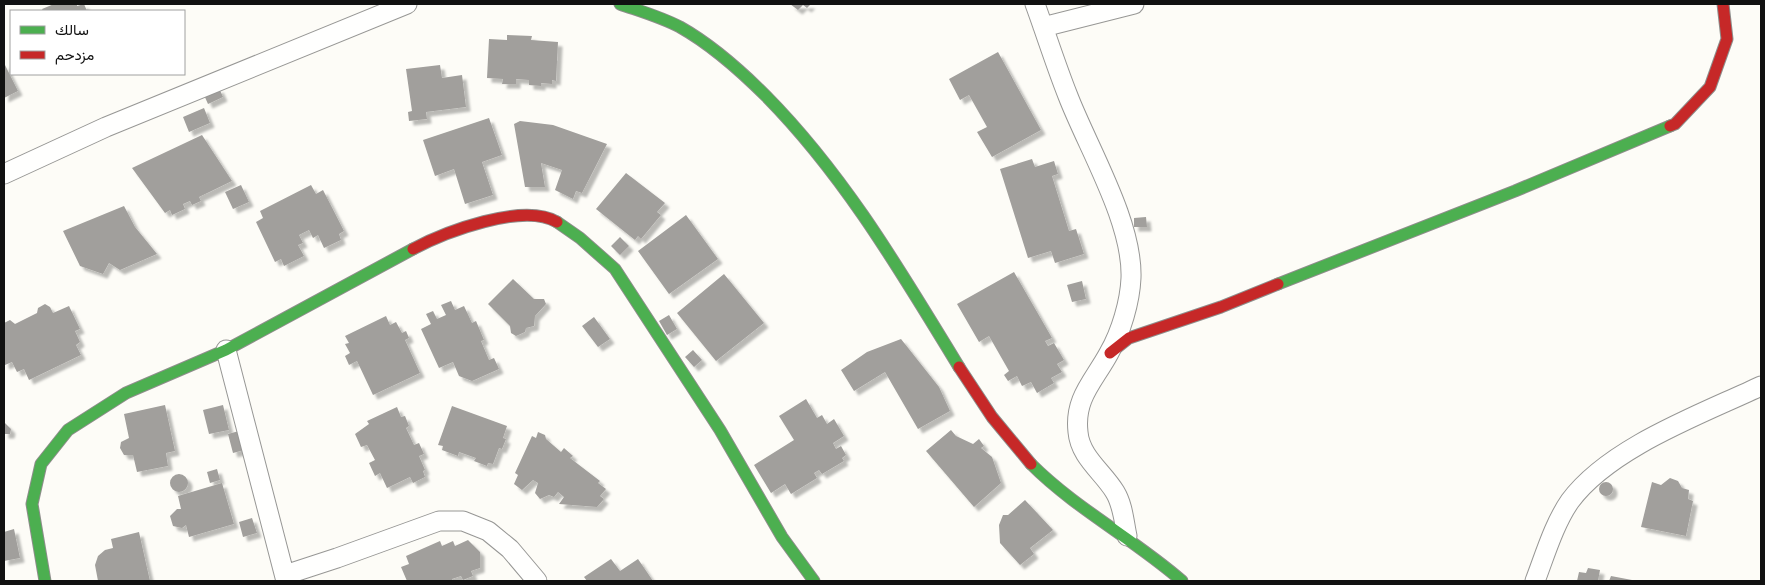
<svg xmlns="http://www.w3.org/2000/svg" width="1765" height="585" font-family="'IBM Plex Serif',Vazirmatn,serif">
<defs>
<filter id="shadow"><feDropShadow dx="4.5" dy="4.5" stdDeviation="1" flood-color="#0004"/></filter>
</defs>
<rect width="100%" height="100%" fill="#fdfcf7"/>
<path fill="#a19f9c" filter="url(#shadow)" d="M54 4H77V6L84 4 87 11H43L42 9Z
M790 4H811L807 8 803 5 798 10Z
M507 35 532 36 531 40 558 42 556 81 552 80V84L541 83V86L529 85V80L516 79V84H502L503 79 487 78 489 39 507 40Z
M998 52 1041 130 992 157 977 132 987 127 969 95 960 100 949 79Z
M4 63 18 91 4 98Z
M440 65 442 78 462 75 466 107 426 112 427 119 409 121 408 112 412 111 406 69Z
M219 88 223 97 208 104 204 95Z
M204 108 210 123 189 132 183 117Z
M489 118 502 155 482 162 493 195 465 204 454 169 435 176 423 140Z
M520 121 553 125 607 144 582 193 576 191 573 199 555 190 562 170 541 163 545 187H525L514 124Z
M202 135 232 181 199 197 201 201 192 205 190 201 183 204 185 209 172 215 170 210 165 213 132 168Z
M1032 159 1035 167 1054 161 1058 174 1052 176 1069 231 1076 229 1084 254 1055 263 1051 251 1028 258 1000 169Z
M626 173 665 203 657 212 661 215 641 239 638 236 635 240 596 209Z
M241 185 249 202 233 209 225 192Z
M311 185 316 194 323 190 344 231 339 234 341 240 324 248 318 235 313 238 309 230 299 235 303 243 298 245 304 256 284 266 281 259 275 262 256 222 263 218 260 211Z
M124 206 135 227 157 254 120 270 109 263 103 274 80 266 63 231Z
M686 215 718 259 669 294 638 251Z
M1146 217 1147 227H1134V218Z
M620 237 629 246 620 255 611 246Z
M1014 272 1052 338 1045 341 1048 346 1054 343 1064 360 1057 364 1062 372 1051 378 1054 383 1037 393 1031 382 1022 386 1017 376 1008 381 1004 375 1009 371 989 336 979 342 957 304Z
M724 274 764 323 716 361 677 313Z
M513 279 534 299H544L546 304 535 316 534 326 526 328 525 332 516 336 511 333 510 326 488 304Z
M1082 281 1086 299 1072 302 1067 285Z
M451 301 455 310 464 306 472 323 476 321 484 340 481 341 489 360 494 358 499 369 472 381 459 376 453 362 439 368 421 329 431 324 426 314 433 311 437 319 446 315 441 305Z
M45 304 50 307 53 313 69 306 80 329 75 331 80 342 76 345 81 355 29 380 24 369 17 372 12 362 5 365 4 362V323L10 320 15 324 37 313 38 308Z
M669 315 677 329 667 335 659 321Z
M386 316 390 325 396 322 402 333 406 331 409 338 405 340 420 373 373 395 357 361 349 365 345 356 350 353 345 344 349 343 345 336Z
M594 317 610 339 598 347 582 326Z
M901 339 939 387 950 411 918 429 885 372 854 391 841 370 867 352Z
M693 350 702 360 694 367 685 357Z
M806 399 817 418 822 415 827 424 834 419 844 436 833 443 836 449 841 446 846 455 842 458 844 461 822 474 819 470 814 473 817 478 791 494 785 484 771 493 754 465 794 440 779 416Z
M165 405 175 451 166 453 168 466 137 472 133 455H124L120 448 121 442 129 438 124 414Z
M223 405 229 430 209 434 203 410Z
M452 406 507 426 503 438 506 439 502 449 499 448 493 464 488 463 487 466 474 461 476 458 459 452 458 456 442 450 443 446 438 445Z
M397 407 401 417 405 416 409 426 406 428 414 445 419 443 424 454 419 456 425 470 423 471 425 477 413 483 410 477 387 488 380 473 375 476 369 463 375 460 367 445 361 447 355 434 369 424 367 421Z
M4 422 11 429 10 434H4Z
M951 430 956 436 973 444 979 439 984 446 981 448 992 457 1001 483 974 507 926 451Z
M239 431 244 450 233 453 228 434Z
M538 432 545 435 546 439 561 452 564 448 573 456 570 458 600 481 598 483 606 489 600 496 604 499 597 507 559 504 564 497 558 492 554 497 549 495 540 499 535 493 538 483 533 480 522 490 514 484 518 475 515 473 532 436 536 438Z
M217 469 220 480 210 483 207 472Z
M170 483a9 9 0 1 1 18 0a9 9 0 1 1-18 0Z
M1670 478 1678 481 1682 488 1689 490 1688 499 1693 501 1686 536 1641 527 1652 482 1661 485Z
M1599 489a7 7 0 1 1 14 0a7 7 0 1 1-14 0Z
M222 483 234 524 189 537 186 525 182 528 173 526 170 516 177 509H181L178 496Z
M1025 500 1053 530 1030 548 1034 554 1020 565 1000 543 999 525 1003 515H1008Z
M252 518 257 533 243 537 239 522Z
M14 529 20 558 4 561V532Z
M139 532 150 581H98L95 565 98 556 105 550 113 548 111 539Z
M468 540 480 552V568L471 571 473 576 463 580 461 576 452 579 453 581H407L401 567 409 564 406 556 440 541 442 546 453 541 455 546Z
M611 559 620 571 638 559 653 581H587L584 577Z
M1588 568 1600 570 1598 581H1577L1579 572 1586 573Z
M1611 576 1632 580V581H1609Z"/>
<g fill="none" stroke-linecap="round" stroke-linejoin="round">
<g stroke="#979795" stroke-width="21">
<path id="street" d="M1035 4C1046 34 1056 66 1068 96 1088 148 1133 222 1131 278 1130 302 1121 332 1109 353 1094 381 1074 398 1078 432 1080 457 1103 472 1115 492 1123 505 1124 522 1127 536
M1043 27 1134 4
M4 174 106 127 407 4
M226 350 286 581
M285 575 337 558 439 521H463L488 531 510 549 537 581
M1535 581C1545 555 1554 524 1570 501 1610 447 1702 414 1761 386"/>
</g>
<g stroke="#8e8d8b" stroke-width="13">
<path id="fast" d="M620 4C640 11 661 17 680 27 712 45 740 70 766 96 845 176 901 272 959 367
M557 222 580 238 615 269 720 430 782 537 814 581
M1278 284 1515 191 1670 126
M1031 464C1076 509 1134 539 1182 581
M45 581 32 504 41 464 68 430 126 393 226 350 413 249"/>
</g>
<g stroke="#8e8d8b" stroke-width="13">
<path id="jam" d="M1670 126 1675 124 1710 87 1727 39 1723 4
M413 249C445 232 523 202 557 222
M1110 353 1129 338 1221 307 1278 284
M959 367 992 417 1031 464"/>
</g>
<use href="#street" stroke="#fffffe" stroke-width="19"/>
<use href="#fast" stroke="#4caf50" stroke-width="11"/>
<use href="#jam" stroke="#c62828" stroke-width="11"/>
</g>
<rect width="1765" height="585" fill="none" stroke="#111111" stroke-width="10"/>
<rect x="10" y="10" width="175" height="65" fill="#ffffff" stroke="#a0a0a0"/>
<rect x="20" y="26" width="25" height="8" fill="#4caf50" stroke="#a0a0a0"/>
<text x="55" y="35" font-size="15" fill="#111111">سالك</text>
<rect x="20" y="51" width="25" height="8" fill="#c62828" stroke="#a0a0a0"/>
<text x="55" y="60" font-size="15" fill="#111111">مزدحم</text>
</svg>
